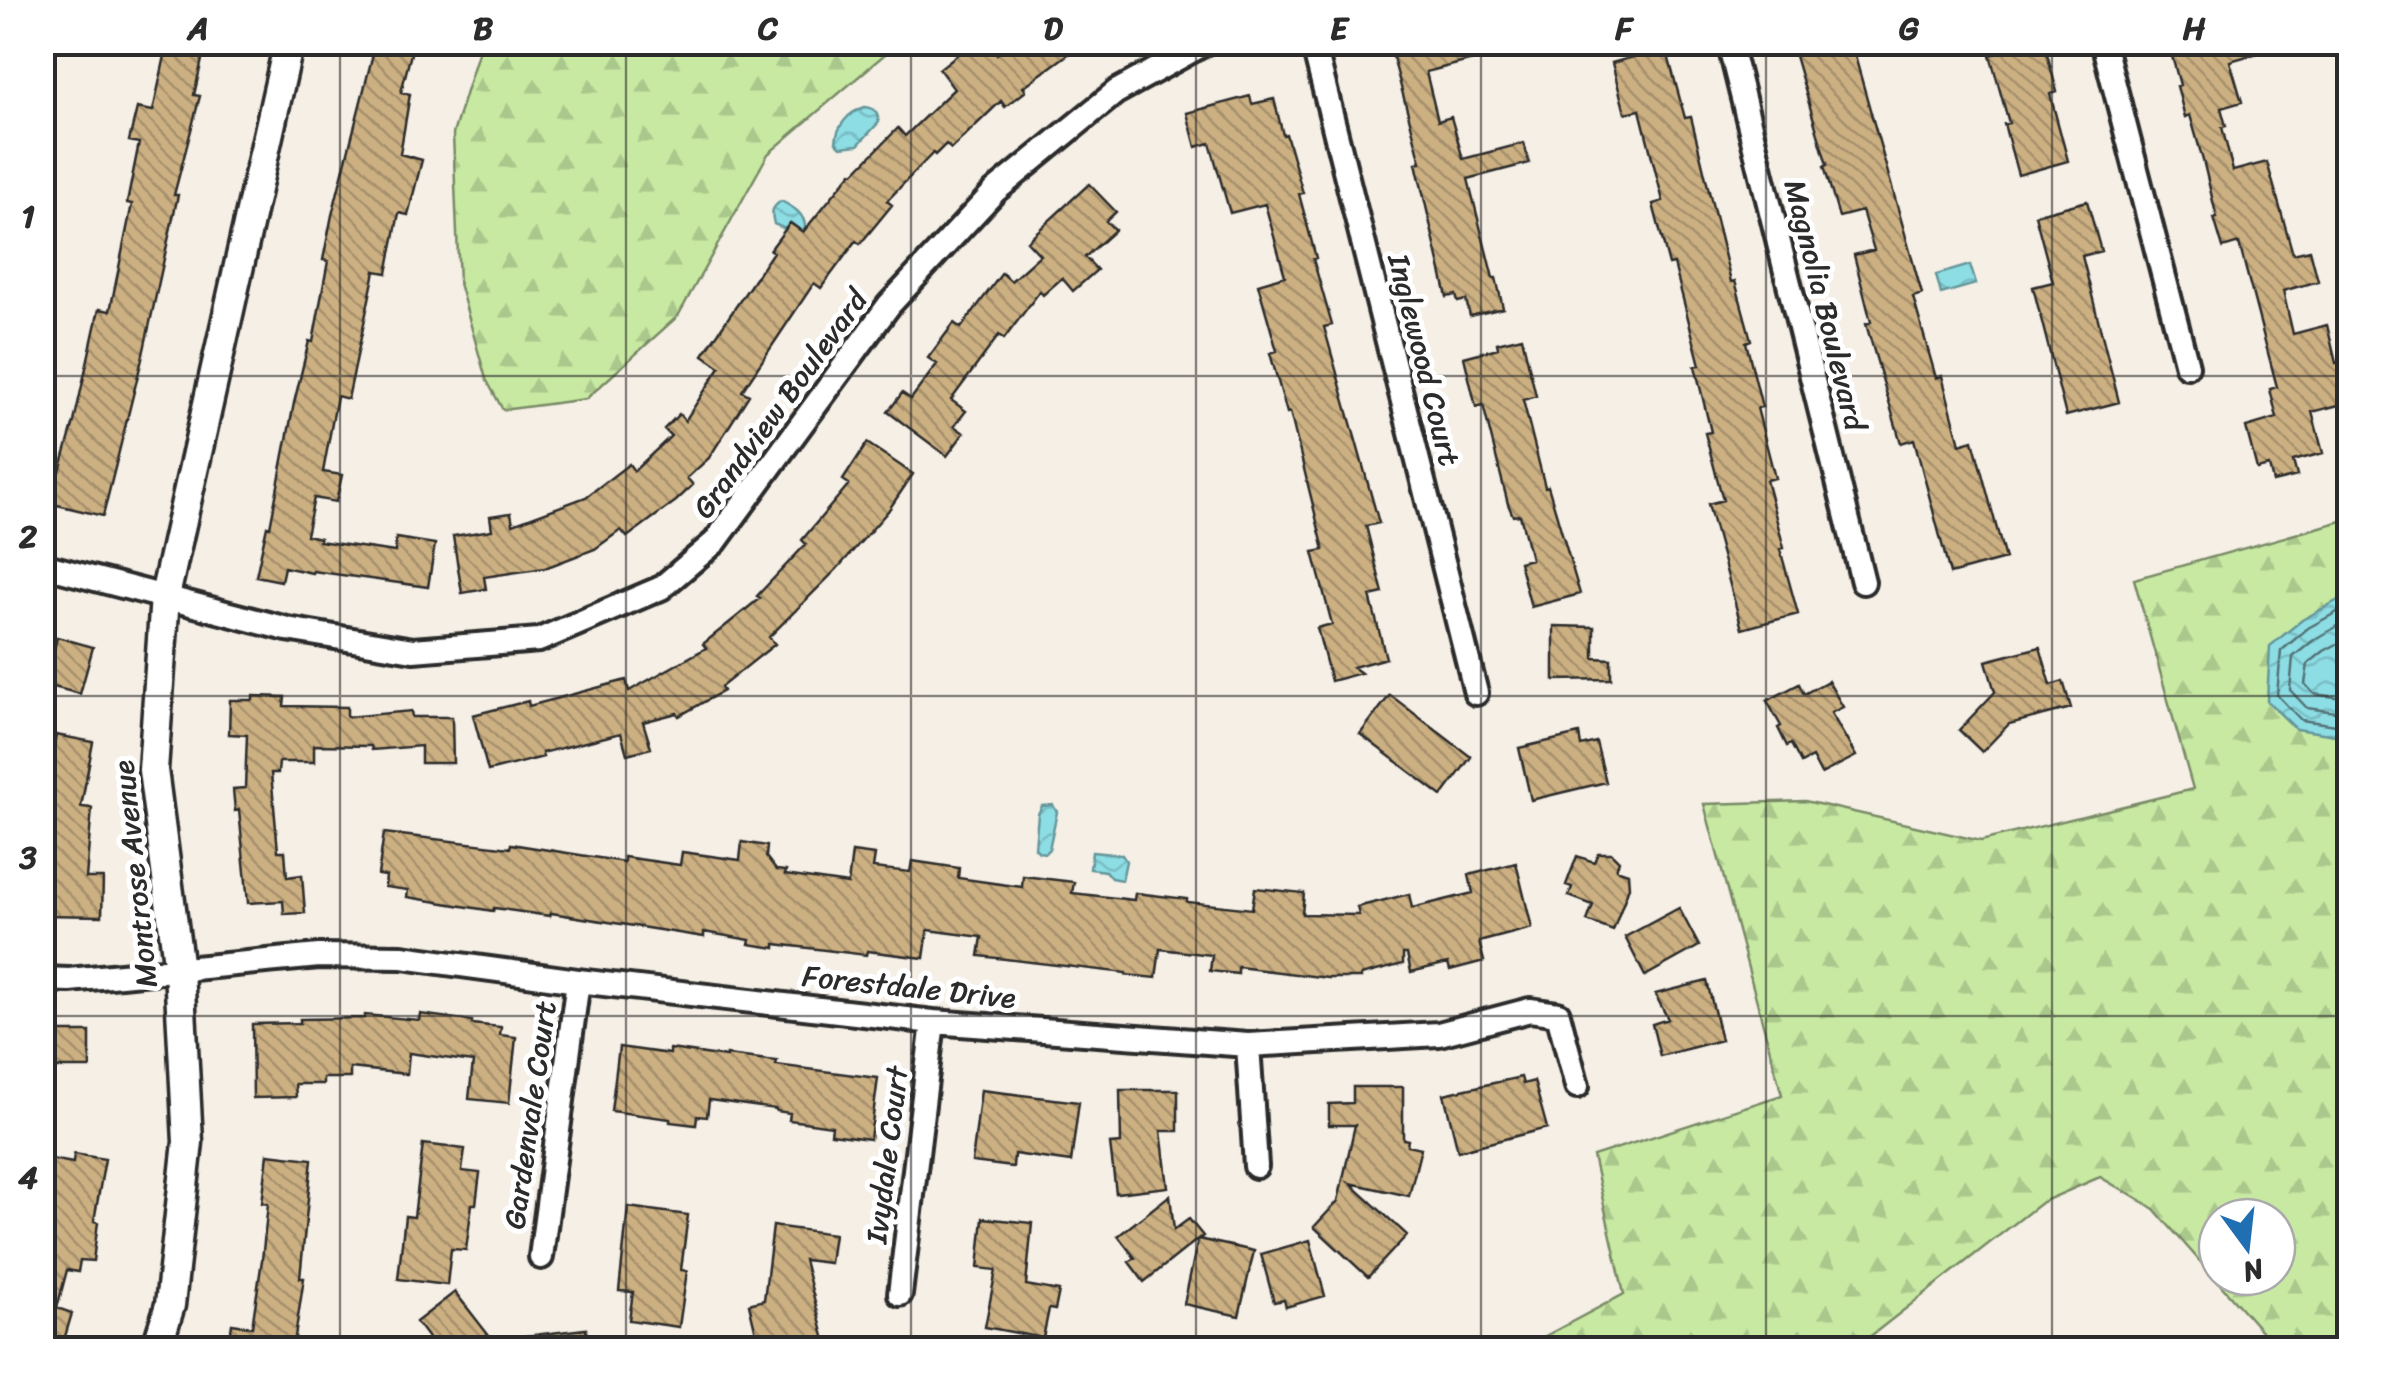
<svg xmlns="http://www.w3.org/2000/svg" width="2392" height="1392" font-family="Sriracha,sans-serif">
<defs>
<pattern id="forest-firs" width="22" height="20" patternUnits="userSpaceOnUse" patternTransform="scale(2.5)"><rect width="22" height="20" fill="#c7e9a2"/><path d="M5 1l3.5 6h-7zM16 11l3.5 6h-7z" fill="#abc88c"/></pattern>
<pattern id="water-waves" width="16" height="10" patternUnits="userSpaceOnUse" patternTransform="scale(2.5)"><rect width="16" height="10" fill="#8cdde4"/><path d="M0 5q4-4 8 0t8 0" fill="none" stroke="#79bec4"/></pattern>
<pattern id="building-back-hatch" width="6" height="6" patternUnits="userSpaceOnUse" patternTransform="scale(2.5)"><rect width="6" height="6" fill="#ccb082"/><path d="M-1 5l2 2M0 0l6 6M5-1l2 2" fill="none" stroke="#a68f6b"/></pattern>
</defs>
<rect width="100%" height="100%" fill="#f5efe6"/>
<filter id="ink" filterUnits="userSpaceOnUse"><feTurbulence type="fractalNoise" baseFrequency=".01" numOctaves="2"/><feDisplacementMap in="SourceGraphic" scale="20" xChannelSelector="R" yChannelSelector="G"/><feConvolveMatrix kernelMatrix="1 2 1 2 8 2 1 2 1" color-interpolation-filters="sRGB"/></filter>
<g filter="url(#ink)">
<path fill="url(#forest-firs)" stroke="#798a66" stroke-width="2.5" fill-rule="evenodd" d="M481 43V42L898 43 768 154 678 316 586 399 503 410 486 379 459 283 453 134Z
M2349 519V1349H2277L2154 1209 2100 1177 2042 1202 1854 1349 1519 1350 1624 1294 1593 1156 1782 1095 1704 804 1805 801 1981 841 2193 789 2134 579ZM2217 1217H2277V1277H2217Z"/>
<path fill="url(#water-waves)" stroke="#65969a" stroke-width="2.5" d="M865 107C875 108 877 112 879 122L858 145 841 147 836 142C837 125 849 112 865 107Z
M781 201C793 207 806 214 805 229L801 231 791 223 785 229 774 224C771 212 771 208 781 201Z
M1970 265 1976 284 1941 294 1936 275Z
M2349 594V737L2296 729 2267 701 2270 646 2302 620Z
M1053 805 1057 812 1049 849 1045 853 1039 852 1035 848 1038 814 1042 806Z
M1092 852 1122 855 1126 861 1122 880 1111 878 1105 871 1090 869Z"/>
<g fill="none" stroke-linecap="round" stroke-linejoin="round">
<path stroke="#527275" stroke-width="2.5" d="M2350 605 2308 628 2281 651 2277 695 2301 720 2350 727
M2350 619 2315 639 2293 657 2290 690 2307 708 2350 714
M2350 637 2324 651 2308 664 2305 684 2314 694 2350 699"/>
</g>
<path fill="url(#building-back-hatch)" stroke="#2b2b2b" stroke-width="2.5" d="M168 42H206L194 95 200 96 174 195H178L142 359 103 516 49 503 57 471H60L74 422 99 309 110 311 132 204 127 203 139 143 129 141 137 108 153 111Z
M376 42H414L401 92 410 94 400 154 422 160 408 215 399 213 387 273 375 271 348 399 337 396 323 472 342 475 336 502 314 498 306 535 320 538 319 541 395 552 396 538 435 544 428 587 313 571 312 573 284 567 281 581 256 576 267 526 270 527 294 403 309 341 313 342 328 261 323 260 332 215Z
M973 42H989L997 54 1013 42H1085L1023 87 1026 91 1005 107 1001 101 951 149 946 144 935 155 933 153 887 201 892 205 860 244 856 241 821 288 814 283 742 391 749 395 709 458 687 478 693 485 676 501 627 537 621 530 595 549 545 568 484 577 486 589 462 593 453 536 492 530 490 516 511 513 513 524 586 497 629 464 634 471 671 436 664 429 679 414 685 421 720 367 703 355 773 252 770 250 790 223 803 232 852 172 854 173 898 128 905 136 954 89 939 69Z
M1389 42H1511L1512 50 1426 72 1438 121 1451 117 1463 159 1524 143 1529 163 1468 179 1493 278H1496L1503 308 1470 316 1466 300 1458 302 1456 295 1447 297 1416 163 1421 162Z
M1791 42H1851L1922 294 1913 297 1936 378 1942 376 1960 444 1973 440 2005 559 1950 574 1914 439 1901 443 1866 324 1871 322 1854 255 1874 250 1862 211 1839 217 1824 166 1827 165Z
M2037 42H2044L2057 92 2050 94 2068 161 2018 175 2004 124 2009 123 1990 55Z
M2168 42H2274L2275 48 2230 61 2242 102 2221 108 2226 126 2222 127 2233 171 2267 162 2293 254 2310 250 2318 281 2283 291 2293 334 2327 325 2336 363 2350 360V402L2312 412 2323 453 2293 461 2297 476 2273 482 2269 466 2257 469 2246 427 2277 418 2270 389 2277 387 2239 243 2223 248 2214 218H2217L2204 164 2190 115 2185 117 2177 86 2180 85Z
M1666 48 1685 118 1691 117 1731 282 1735 281 1751 340 1746 342 1762 407 1757 408 1775 478 1766 480 1784 548 1780 549 1798 614 1742 629 1708 504 1723 500 1705 433 1711 432 1695 366 1700 365 1674 264 1669 265 1653 204 1663 201 1640 110 1625 113 1612 63Z
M1250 96 1252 104 1274 99 1283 135 1286 134 1303 193 1299 194 1316 258 1313 259 1332 325 1324 327 1379 523 1366 526 1383 593 1370 596 1386 658 1353 667 1361 673 1331 681 1317 628 1332 624 1313 552 1324 550 1290 412 1287 413 1270 353 1277 351 1258 284 1285 276 1265 204 1230 213 1210 143 1196 147 1187 113Z
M1089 184 1116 212 1106 221 1115 230 1085 257 1097 270 1073 291 1062 278 1043 295 1040 291 1004 339 999 335 951 400 966 411 954 426 964 433 947 456 888 412 902 393 911 399 937 364 928 358 954 323 961 328 1002 273 1011 281 1040 255 1027 241Z
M2087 201 2101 251 2082 256 2119 402 2066 416 2033 287 2053 282 2035 215Z
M1522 337 1536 396 1523 400 1545 487 1548 486 1580 594 1531 607 1519 562 1531 559 1520 515 1513 516 1508 504 1483 405 1476 407 1464 357 1498 348 1497 343Z
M867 443 913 474 888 511 837 569 769 637 775 644 721 687 723 691 679 716 677 713 643 722 651 748 627 754 621 733 542 753 543 757 488 771 473 715 528 701 529 706 626 680 629 691 706 648 703 644 760 598 757 596 806 544 802 540 849 484 843 480Z
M1554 626 1594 627V658L1611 659V679L1554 680Z
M57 637 93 647 80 694 42 684V647L54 650Z
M2040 647 2051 685 2063 681 2071 708 2009 724 1982 752 1959 730 1995 692 1986 661Z
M1828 681 1843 707 1831 713 1856 756 1821 774 1812 757 1801 763 1791 744 1787 746 1778 728 1781 726 1767 701 1799 684 1804 694Z
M1390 695 1471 757 1442 796 1360 734Z
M253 696 285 697 284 706 347 707V717L411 711 412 717H452L453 763H421V746L372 750 371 746 314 745V762H279L278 773H271L278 851H285L287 877 302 875 305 913 284 914 283 901 248 903 239 810 235 811 233 789 245 788 247 735 229 734 230 700H253Z
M1579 734 1581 746 1596 742 1606 782 1531 800 1519 748Z
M56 735 93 742 81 807 92 808 86 878H103L102 916 42 915V804H44Z
M384 833 510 848 511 844 624 862V857L680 865 682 852 740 860 742 842 767 846 766 857 776 870 786 871 785 875 848 884 852 852 875 855 873 868 910 872 912 861 959 868 958 878 1022 887 1023 876 1074 882 1072 893 1134 900 1135 893 1187 899V902L1252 909 1255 888 1304 893 1302 914 1359 915 1357 907 1409 894 1412 908 1473 893 1469 875 1516 863 1532 928 1479 942 1484 961 1450 970 1448 963 1411 972 1407 954H1403V964L1361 975V978H1328L1238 967V974L1210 971 1212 955 1160 949 1156 978 1126 975V973L979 956 982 937 928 930 924 958 867 951 866 955 775 944V948L749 944 750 940 704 932V937L551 913 550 916 494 908 493 911 407 897 408 890 385 887 386 876 378 875Z
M1598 853H1611L1619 861 1616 869 1628 873 1629 887 1613 931 1587 921 1593 905 1569 896 1572 887 1566 885 1577 856 1594 862Z
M1679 908 1699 946 1645 976 1625 937Z
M1707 981 1721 1040 1660 1056 1652 1024 1668 1019 1655 994Z
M420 1014 472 1021V1024L501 1027 500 1035 516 1037 509 1103 469 1099 473 1062 409 1053 407 1074 350 1068V1078H323V1084H295L296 1097 253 1098 252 1024 300 1023V1019L364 1018 365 1015 419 1020Z
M42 1032H90V1068H42Z
M619 1047 670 1054V1049L726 1057V1055L777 1061 776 1065 878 1078 870 1139 831 1134 832 1126 789 1120 790 1113 776 1111V1109L709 1100 707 1117 697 1116 696 1125 670 1122V1119L611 1111Z
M1521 1077 1523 1084 1534 1081 1547 1128 1458 1151 1444 1094Z
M1353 1087H1403V1139L1408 1140 1407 1145 1421 1148 1409 1196 1350 1183 1407 1235 1368 1277 1314 1227 1338 1201 1355 1125H1329V1104L1353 1103Z
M981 1090 1079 1102 1071 1162 1014 1154 1013 1167 972 1162Z
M1120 1090H1178V1131H1161L1168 1187 1116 1193 1110 1144 1121 1143Z
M423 1144 465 1149 462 1171 480 1173 476 1204H472L466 1250 451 1249 447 1285 398 1279 405 1216 414 1217Z
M74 1154 105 1159 94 1221 98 1222 93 1261 80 1260 78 1272 67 1270 57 1308 72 1313 61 1350H42V1206L51 1159 73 1163Z
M268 1154 312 1159 300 1278H304L293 1350H228L232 1324 252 1327 262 1260 268 1204 262 1203Z
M1170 1195 1174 1230 1189 1219 1203 1236 1199 1239 1254 1251 1239 1316 1184 1304 1198 1239 1144 1282 1129 1262 1135 1258 1118 1236Z
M628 1207 688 1215 681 1270 687 1271 679 1327 629 1320 633 1292 619 1291Z
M983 1218 1032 1223 1026 1285 1059 1291 1055 1310 1049 1309 1043 1338 985 1327 996 1270 978 1268Z
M773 1226 834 1234 830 1263 804 1260 826 1344 803 1350H760L749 1304 764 1300Z
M1310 1240 1325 1296 1286 1307 1284 1300 1274 1302 1261 1254Z
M455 1292 500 1350H437L416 1322Z
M586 1329 588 1350H525L524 1336Z"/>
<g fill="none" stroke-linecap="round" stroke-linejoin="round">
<g stroke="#2b2b2b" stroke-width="30">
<path id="minor" d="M1313 42 1476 693
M1729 42 1863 582
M2103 42 2187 366
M42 565 287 629 413 650 539 640 661 588 715 542 889 305 995 191 1116 92 1207 42
M42 979 69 980 319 956 402 957 578 981 933 1022 1248 1045 1439 1034 1530 1010 1558 1014 1577 1086
M1248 1045 1256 1166
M541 1257 578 981
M900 1294 933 1022"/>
</g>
<g stroke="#2b2b2b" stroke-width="35">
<path id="tertiary" d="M156 1350 170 1305 188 1142 179 970 153 770 165 596 289 42"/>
</g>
<use href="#minor" stroke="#fff" stroke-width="22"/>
<use href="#tertiary" stroke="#fff" stroke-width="28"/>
</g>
</g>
<path fill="none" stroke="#2b2b2b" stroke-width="2.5" stroke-opacity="0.55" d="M340 42V1350M626 42V1350M911 42V1350M1196 42V1350M1481 42V1350M1766 42V1350M2052 42V1350M42 376H2350M42 696H2350M42 1016H2350"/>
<g text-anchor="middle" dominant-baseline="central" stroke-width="10" stroke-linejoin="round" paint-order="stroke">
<g font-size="30" fill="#2b2b2b" stroke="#fff">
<text transform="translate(1825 305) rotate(76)">Magnolia Boulevard</text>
<text transform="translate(1424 360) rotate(76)">Inglewood Court</text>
<text transform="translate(780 404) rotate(-54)">Grandview Boulevard</text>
<text transform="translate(135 874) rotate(-96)">Montrose Avenue</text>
<text transform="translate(909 987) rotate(6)">Forestdale Drive</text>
<text transform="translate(530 1115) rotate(-82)">Gardenvale Court</text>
<text transform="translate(887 1155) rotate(-83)">Ivydale Court</text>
</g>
</g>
<rect width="2392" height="1392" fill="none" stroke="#fff" stroke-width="110"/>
<g transform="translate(2247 1247) rotate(165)"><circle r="48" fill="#ffffff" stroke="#aaaaaa" stroke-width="2.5"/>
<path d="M0-8L18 38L0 25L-18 38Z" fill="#1f6fb2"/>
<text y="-15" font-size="28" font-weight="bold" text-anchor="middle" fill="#2b2b2b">N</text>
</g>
<rect x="55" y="55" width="2282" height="1282" fill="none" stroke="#2b2b2b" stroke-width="4"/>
<g font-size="32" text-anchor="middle" font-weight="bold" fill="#2b2b2b">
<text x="198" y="39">A</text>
<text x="483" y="39">B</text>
<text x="768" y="39">C</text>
<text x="1053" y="39">D</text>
<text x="1339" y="39">E</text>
<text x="1624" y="39">F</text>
<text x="1909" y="39">G</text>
<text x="2194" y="39">H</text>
<text x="28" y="227">1</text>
<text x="28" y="547">2</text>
<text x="28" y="868">3</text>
<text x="28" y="1188">4</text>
</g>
</svg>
